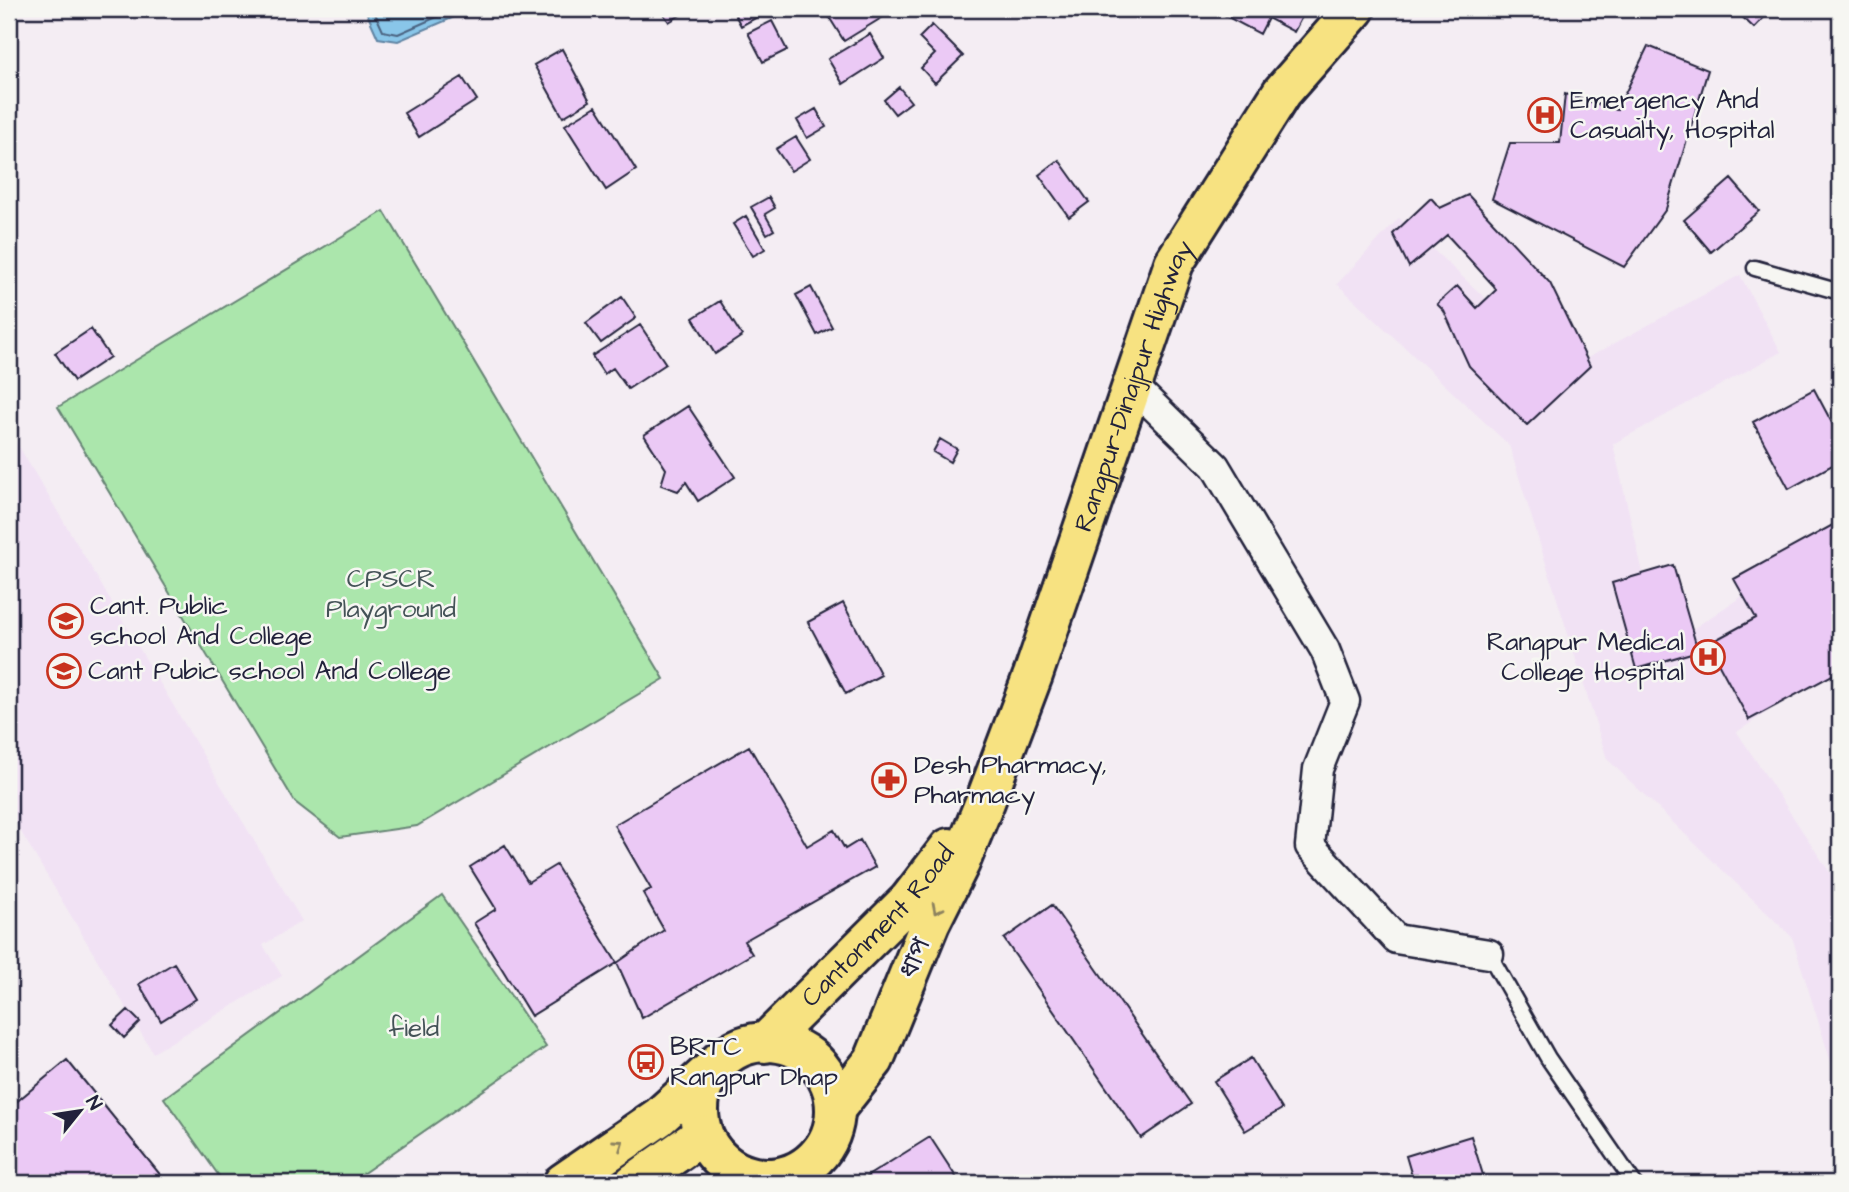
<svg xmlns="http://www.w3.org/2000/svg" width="1849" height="1192" font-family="'Architects Daughter','Noto Sans Bengali',sans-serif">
<rect width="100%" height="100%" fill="#f4edf3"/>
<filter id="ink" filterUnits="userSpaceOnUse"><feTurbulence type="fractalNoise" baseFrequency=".0143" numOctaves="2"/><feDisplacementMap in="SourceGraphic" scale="14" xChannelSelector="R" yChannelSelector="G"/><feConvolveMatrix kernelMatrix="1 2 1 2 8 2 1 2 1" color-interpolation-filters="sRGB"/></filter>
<g filter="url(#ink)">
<path fill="#f1e2f4" d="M1399 218 1564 371 1740 275 1781 352 1613 444 1661 650 1827 540 1840 561V664L1737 732 1840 888V1091L1792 937 1607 759 1509 445 1337 284Z
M9 430 302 921 263 945 282 976 153 1053 9 812Z"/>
<path fill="#abe6ac" stroke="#668474" stroke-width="2" d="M384 211 664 679 417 826 340 837 295 802 58 407Z
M442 895 546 1047 349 1183H224L164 1098Z"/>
<path fill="#89c6e9" stroke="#6084a3" stroke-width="2" d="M365 9H473L398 41 378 38Z"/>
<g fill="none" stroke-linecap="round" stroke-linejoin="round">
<path stroke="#4b6481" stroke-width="2" d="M373 9 383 31 398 34 455 9"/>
</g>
<path fill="#ebc9f5" stroke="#22223b" stroke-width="2" d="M660 9H690L669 22Z
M732 9H758L761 15 741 26Z
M824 9H849L852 15 862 9H896L844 41Z
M1220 9H1306L1294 32 1268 18 1260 34 1218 12Z
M1734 9H1772L1754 28Z
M772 21 787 50 763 62 748 33Z
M932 25 963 56 935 83 921 68 935 54 919 38Z
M870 34 884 58 843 84 828 59Z
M1648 46 1708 70 1666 209 1624 267 1492 199 1510 143H1560L1565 94 1617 110Z
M562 49 590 101 563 117 534 65Z
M462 77 477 100 419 137 404 113Z
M899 87 911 102 895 114 884 100Z
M596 106 636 170 606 190 565 125Z
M816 109 826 127 807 138 797 120Z
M796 137 810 159 791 171 776 149Z
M1059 160 1089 202 1069 217 1039 175Z
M1731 179 1759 211 1711 252 1684 220Z
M1468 195 1550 283 1590 366 1527 425 1469 366 1444 311 1437 304 1457 286 1477 308 1496 290 1494 286 1447 235 1409 267 1393 234 1431 198 1440 208Z
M769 197 775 208 765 214 774 230 767 234 751 207Z
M746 216 765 249 753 256 733 224Z
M811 287 832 327 817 335 796 295Z
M622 297 636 318 601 343 586 323Z
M720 301 742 336 715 354 693 318Z
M640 325 666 364 628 389 613 368 604 374 592 356Z
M91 329 110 357 74 381 55 353Z
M1814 389 1840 438V461L1789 489 1753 422Z
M688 406 735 477 698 501 686 482 678 491 661 485 666 469 644 435Z
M940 439 957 449 950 462 933 452Z
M1840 521V671L1749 720 1708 644 1756 618 1734 579Z
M1673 565 1698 651 1636 669 1612 583Z
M843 603 881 675 846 694 808 622Z
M749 746 807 846 834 830 845 849 860 840 875 867 744 941 752 954 642 1018 617 963 664 930 643 893 651 889 614 825Z
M505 845 528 882 556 865 617 963 531 1016 474 923 496 909 470 867Z
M1052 905 1191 1104 1141 1138 1004 939Z
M174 963 196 999 161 1021 139 984Z
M128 1010 140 1022 124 1038 112 1025Z
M1251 1058 1282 1109 1245 1131 1214 1081Z
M67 1060 167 1183H9V1108Z
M1471 1136 1483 1175 1456 1183H1414L1406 1156Z
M930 1137 960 1183H857L858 1182Z"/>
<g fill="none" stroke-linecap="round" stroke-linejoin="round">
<g stroke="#22223b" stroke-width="19">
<path id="lane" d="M1755 268 1840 292
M1489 954 1548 1058 1634 1183"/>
</g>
<g stroke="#22223b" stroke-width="33">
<path id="street" d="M1132 385 1215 466 1325 650 1345 701 1318 769 1310 846 1396 939 1489 954"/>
</g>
<g stroke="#22223b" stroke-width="44">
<g id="highway">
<circle cx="767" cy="1110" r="68"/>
<path id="s1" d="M765 1043 909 900 949 848"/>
<path id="s2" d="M836 1108 874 1060 930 923 960 863 985 802 1033 675 1174 263 1282 92 1355 9"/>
<path d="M563 1183 659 1117 709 1072"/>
<path d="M634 1183 702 1135"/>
</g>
</g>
<use href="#lane" stroke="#f6f6f2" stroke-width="14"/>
<use href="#street" stroke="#f6f6f2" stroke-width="28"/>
<use href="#highway" stroke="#f7e281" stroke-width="38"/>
</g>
<defs><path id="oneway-chevron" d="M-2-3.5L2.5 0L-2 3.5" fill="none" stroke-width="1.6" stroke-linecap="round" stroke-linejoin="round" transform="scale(1.75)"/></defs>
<g stroke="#8c825e">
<use href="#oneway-chevron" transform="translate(937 909) rotate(117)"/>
<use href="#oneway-chevron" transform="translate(619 1144) rotate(-35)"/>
</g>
</g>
<defs>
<g id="hospital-ring" transform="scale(1.75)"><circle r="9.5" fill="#f6f6f2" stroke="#c8321e" stroke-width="1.5"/><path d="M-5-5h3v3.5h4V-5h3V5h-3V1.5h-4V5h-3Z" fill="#c8321e"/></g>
<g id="university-ring" transform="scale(1.75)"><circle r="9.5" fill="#f6f6f2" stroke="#c8321e" stroke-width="1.5"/><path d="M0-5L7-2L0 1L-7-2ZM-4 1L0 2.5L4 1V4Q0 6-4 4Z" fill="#c8321e"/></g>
<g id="school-ring" transform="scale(1.75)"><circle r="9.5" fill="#f6f6f2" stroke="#c8321e" stroke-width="1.5"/><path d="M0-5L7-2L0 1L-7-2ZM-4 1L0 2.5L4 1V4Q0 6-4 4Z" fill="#c8321e"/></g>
<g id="pharmacy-ring" transform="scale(1.75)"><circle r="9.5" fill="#f6f6f2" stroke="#c8321e" stroke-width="1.5"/><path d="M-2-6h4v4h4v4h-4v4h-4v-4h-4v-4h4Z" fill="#c8321e"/></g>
<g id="bus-ring" transform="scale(1.75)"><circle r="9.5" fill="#f6f6f2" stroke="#c8321e" stroke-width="1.5"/><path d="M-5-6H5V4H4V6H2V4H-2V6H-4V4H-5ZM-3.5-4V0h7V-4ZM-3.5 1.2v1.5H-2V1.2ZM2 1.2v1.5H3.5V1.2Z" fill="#c8321e"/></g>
</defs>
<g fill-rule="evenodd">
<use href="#hospital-ring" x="1545" y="115"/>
<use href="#university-ring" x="66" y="621"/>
<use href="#hospital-ring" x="1708" y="657"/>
<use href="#school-ring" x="64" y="671"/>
<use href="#pharmacy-ring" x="889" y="780"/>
<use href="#bus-ring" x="646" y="1062"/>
</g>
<g text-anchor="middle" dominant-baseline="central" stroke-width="5" stroke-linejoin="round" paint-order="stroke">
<g font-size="26" fill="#22223b" stroke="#f6f6f2" text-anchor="start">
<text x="1570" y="100">Emergency And<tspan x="1570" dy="30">Casualty, Hospital</tspan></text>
<text x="90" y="606">Cant. Public<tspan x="90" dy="30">school And College</tspan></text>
<text x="1684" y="642" text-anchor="end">Rangpur Medical<tspan x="1684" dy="30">College Hospital</tspan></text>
<text x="88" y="671">Cant Pubic school And College</text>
<text x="914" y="765">Desh Pharmacy,<tspan x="914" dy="30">Pharmacy</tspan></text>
<text x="670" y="1047">BRTC<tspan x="670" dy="30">Rangpur Dhap</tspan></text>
</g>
<g font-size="26" fill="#22223b" stroke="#f6f6f2">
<text stroke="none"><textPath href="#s2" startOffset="784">Rangpur-Dinajpur Highway</textPath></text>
<text stroke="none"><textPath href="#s1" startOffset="163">Cantonment Road</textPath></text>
<text transform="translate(915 958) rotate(-67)">ধাপ</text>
</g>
<g font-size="26" fill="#445357" stroke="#f6f6f2">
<text x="391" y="579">CPSCR<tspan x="391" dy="30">Playground</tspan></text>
<text x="414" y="1028">field</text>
</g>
</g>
<rect width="1849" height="1192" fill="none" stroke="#f6f6f2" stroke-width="35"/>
<rect x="18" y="18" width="1814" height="1157" fill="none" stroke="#22223b" stroke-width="2.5" filter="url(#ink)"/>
<g transform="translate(80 1111) rotate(60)" stroke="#f6f6f2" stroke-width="5" paint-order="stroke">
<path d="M0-5L12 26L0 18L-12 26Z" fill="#22223b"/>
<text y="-10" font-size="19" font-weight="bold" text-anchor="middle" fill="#22223b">N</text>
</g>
</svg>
